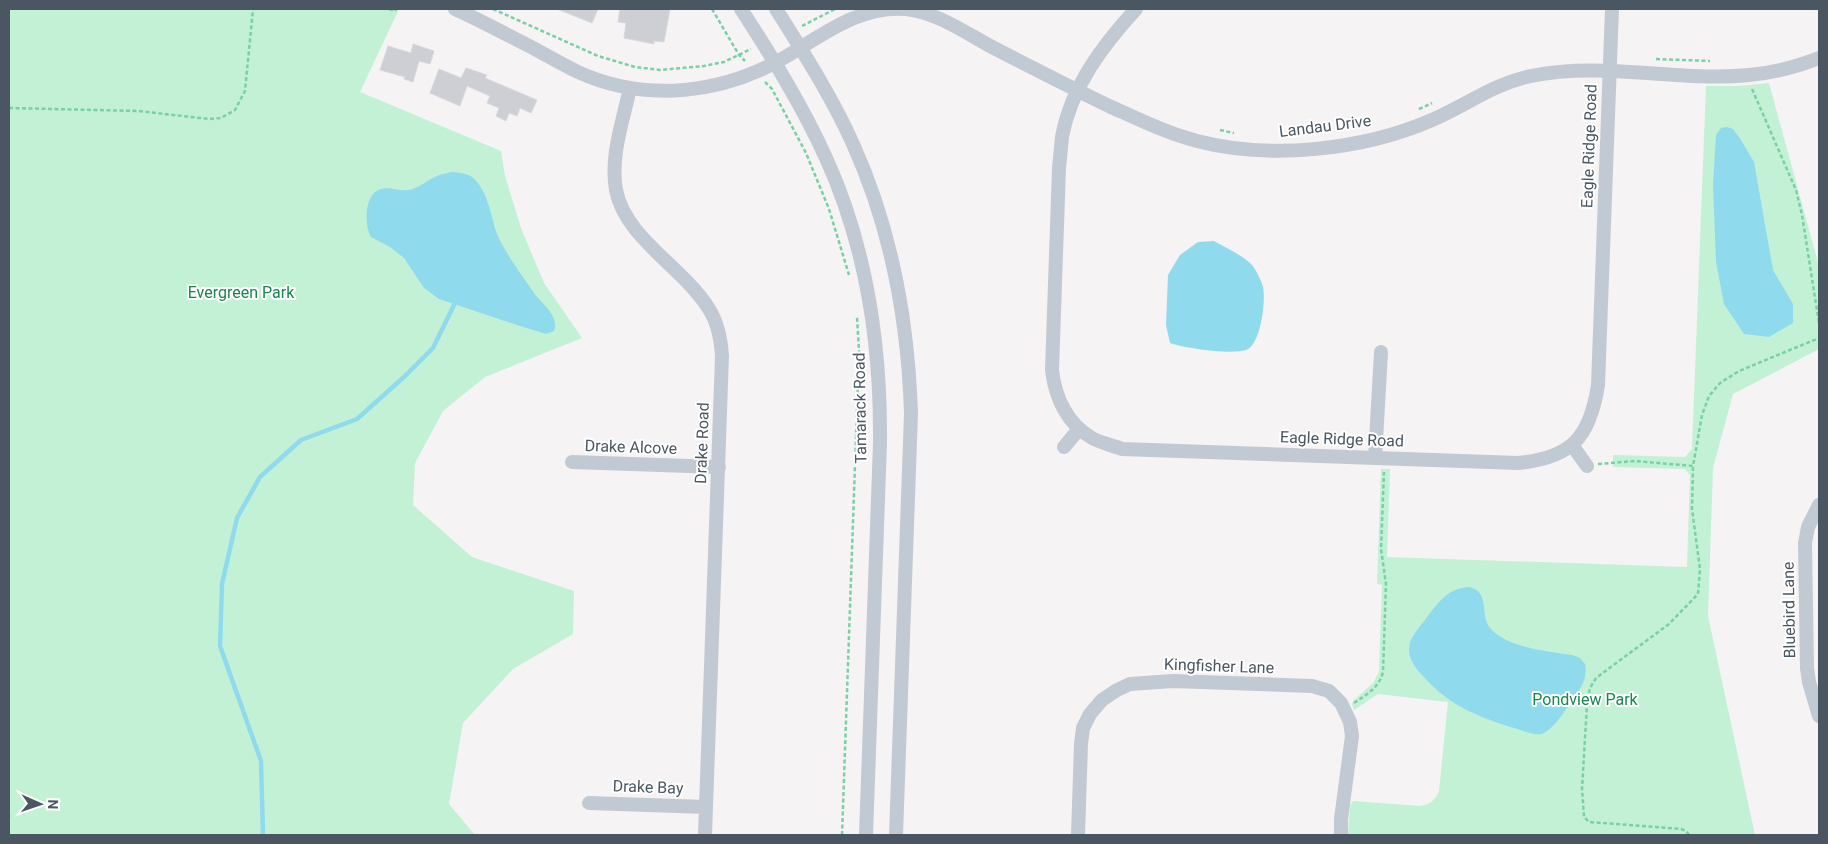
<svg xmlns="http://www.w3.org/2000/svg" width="1828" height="844" font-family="Roboto,sans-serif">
<rect width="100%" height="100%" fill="#f5f3f3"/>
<path fill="#c3f1d5" d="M9 9H399L360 92 501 151 505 176 521 228 544 283 582 338 485 377 443 411 415 463 413 505 472 557 574 591 573 634 513 669 463 723 449 804 475 835H9Z
M1769 83 1819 266V349L1733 394 1713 468 1708 616 1755 835H1348L1350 806 1353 801 1420 806C1430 804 1435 801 1439 791L1448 702 1378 694 1354 710 1352 704 1353 701 1373 683 1379 672 1382 585 1377 584 1381 469H1390L1387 557 1687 567 1690 475 1685 469 1613 467V455L1685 457 1692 449 1706 86H1739Z"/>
<path fill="#90daee" d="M1727 127 1733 129 1741 140 1754 162 1773 270 1793 304V323L1769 337 1744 334 1724 304 1716 262 1713 185 1716 135 1721 128Z
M452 172C461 173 470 173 476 181 489 195 491 217 497 234 504 251 523 277 534 293 542 304 560 316 554 331L546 334 523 327 439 299 424 288 404 258 390 247 371 237C364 225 364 193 381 189 391 186 402 193 413 189 421 186 428 180 437 176 441 174 447 173 452 172Z
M1214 241C1226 248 1240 254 1250 263 1255 267 1261 280 1263 287 1266 300 1261 345 1246 350 1232 355 1183 348 1170 343L1166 325 1168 275 1180 255 1198 242Z
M1469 587C1491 591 1479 617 1491 629 1508 648 1548 651 1572 655L1580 658 1585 664C1588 679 1580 690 1571 702 1564 712 1555 727 1544 733 1535 737 1522 730 1514 728 1478 717 1448 705 1423 676 1416 669 1409 660 1409 649 1409 638 1419 628 1425 620 1438 603 1446 589 1469 587Z"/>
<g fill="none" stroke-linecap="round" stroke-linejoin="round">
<path stroke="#90daee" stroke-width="4.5" d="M263 835 261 761 220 646 222 584 237 518 260 477 301 440 357 419 404 377 433 348 454 305"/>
</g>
<path fill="#cdcfd5" stroke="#d7d9de" d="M557 9H598L592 23Z
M620 9H670L664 42 654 41V44L624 38 626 23 618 22Z
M413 44 434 51 430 64 419 61 413 82 404 79 405 77 380 70 388 46 411 53Z
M466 68 487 75 485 78 537 100 531 113 520 108 517 116 509 113 506 121 496 116 499 108 487 103 490 96 467 86 460 106 430 93 439 69 461 78Z"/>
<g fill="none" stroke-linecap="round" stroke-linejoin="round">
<path stroke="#7ad0a6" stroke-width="2.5" stroke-dasharray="4 2.5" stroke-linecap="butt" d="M389 9 395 11 396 9
M493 9 598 56 635 67 660 70 704 66 724 62 751 49
M712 9 739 55 745 61
M802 26 835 9
M1656 59 1710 61
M765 82 772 89 806 153 829 209 849 275
M1752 89 1796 190 1802 215 1819 323
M9 108 139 111 209 119 221 118 235 110 245 91 253 9
M1419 109 1432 103
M1220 130 1234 133
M1598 464 1635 461 1693 466 1702 415 1709 396 1720 383 1739 371 1819 338
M1354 703C1367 694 1379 688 1383 672L1386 584 1381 549 1384 472
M842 835 859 351 857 317
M1689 835 1686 831 1681 829 1589 822 1584 817 1582 789 1587 705 1590 688 1596 678 1669 624 1698 594 1700 569 1692 509 1693 466"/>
<path stroke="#c1cad2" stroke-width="14" d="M455 9C482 21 507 35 533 48 548 56 563 65 578 72 646 103 724 94 787 56 824 34 861 5 906 9 936 12 966 33 992 47 1031 67 1070 87 1109 106 1138 119 1166 133 1197 141 1270 160 1363 150 1432 120 1465 106 1495 83 1531 76 1603 61 1677 82 1749 75 1774 73 1796 67 1819 58
M741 9C772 57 802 105 826 158 867 248 881 345 880 443L866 835
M776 9C803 52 832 97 853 144 891 228 908 321 911 413L896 835
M1136 9C1103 45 1071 87 1062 137 1061 147 1060 157 1059 168L1052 370C1055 397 1067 424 1092 438 1101 443 1112 445 1122 449L1518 463C1572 458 1590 437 1598 385L1612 9
M630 88C623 121 610 156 616 190 625 238 684 268 709 309 718 323 721 340 722 356L705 835
M1572 445 1587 466
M1064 447 1079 429
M1375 458 1381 352
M572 462 719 467
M1819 505 1808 527 1805 543 1807 668 1809 682 1819 716
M589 803 706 807
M1078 835 1081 744 1083 728 1090 714 1102 700 1117 690 1130 684 1173 681 1312 686 1329 691 1341 703 1350 722 1352 736 1341 819V835"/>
</g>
<g text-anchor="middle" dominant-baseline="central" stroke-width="4" stroke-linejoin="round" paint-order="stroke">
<g font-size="16" fill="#4a5661" stroke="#fff">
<text transform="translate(1325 126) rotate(-7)">Landau Drive</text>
<text transform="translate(1589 146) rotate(-88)">Eagle Ridge Road</text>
<text transform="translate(860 408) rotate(-91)">Tamarack Road</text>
<text transform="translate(1342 439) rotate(2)">Eagle Ridge Road</text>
<text transform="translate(702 443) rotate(-88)">Drake Road</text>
<text transform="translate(631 447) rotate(2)">Drake Alcove</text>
<text transform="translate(1789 610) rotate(-91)">Bluebird Lane</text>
<text transform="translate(1219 666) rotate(2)">Kingfisher Lane</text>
<text transform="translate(648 787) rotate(2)">Drake Bay</text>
</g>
<g font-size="16" fill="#17864f" stroke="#fff">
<text x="241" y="292">Evergreen Park</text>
<text x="1585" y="699">Pondview Park</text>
</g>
</g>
<rect width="1828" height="844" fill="none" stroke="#4a5661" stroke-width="20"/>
<g transform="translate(40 804) rotate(92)" stroke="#ffffff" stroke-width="4" paint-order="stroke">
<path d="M0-4L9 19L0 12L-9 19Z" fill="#4a5661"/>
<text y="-8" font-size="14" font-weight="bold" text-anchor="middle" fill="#4a5661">N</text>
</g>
</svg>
